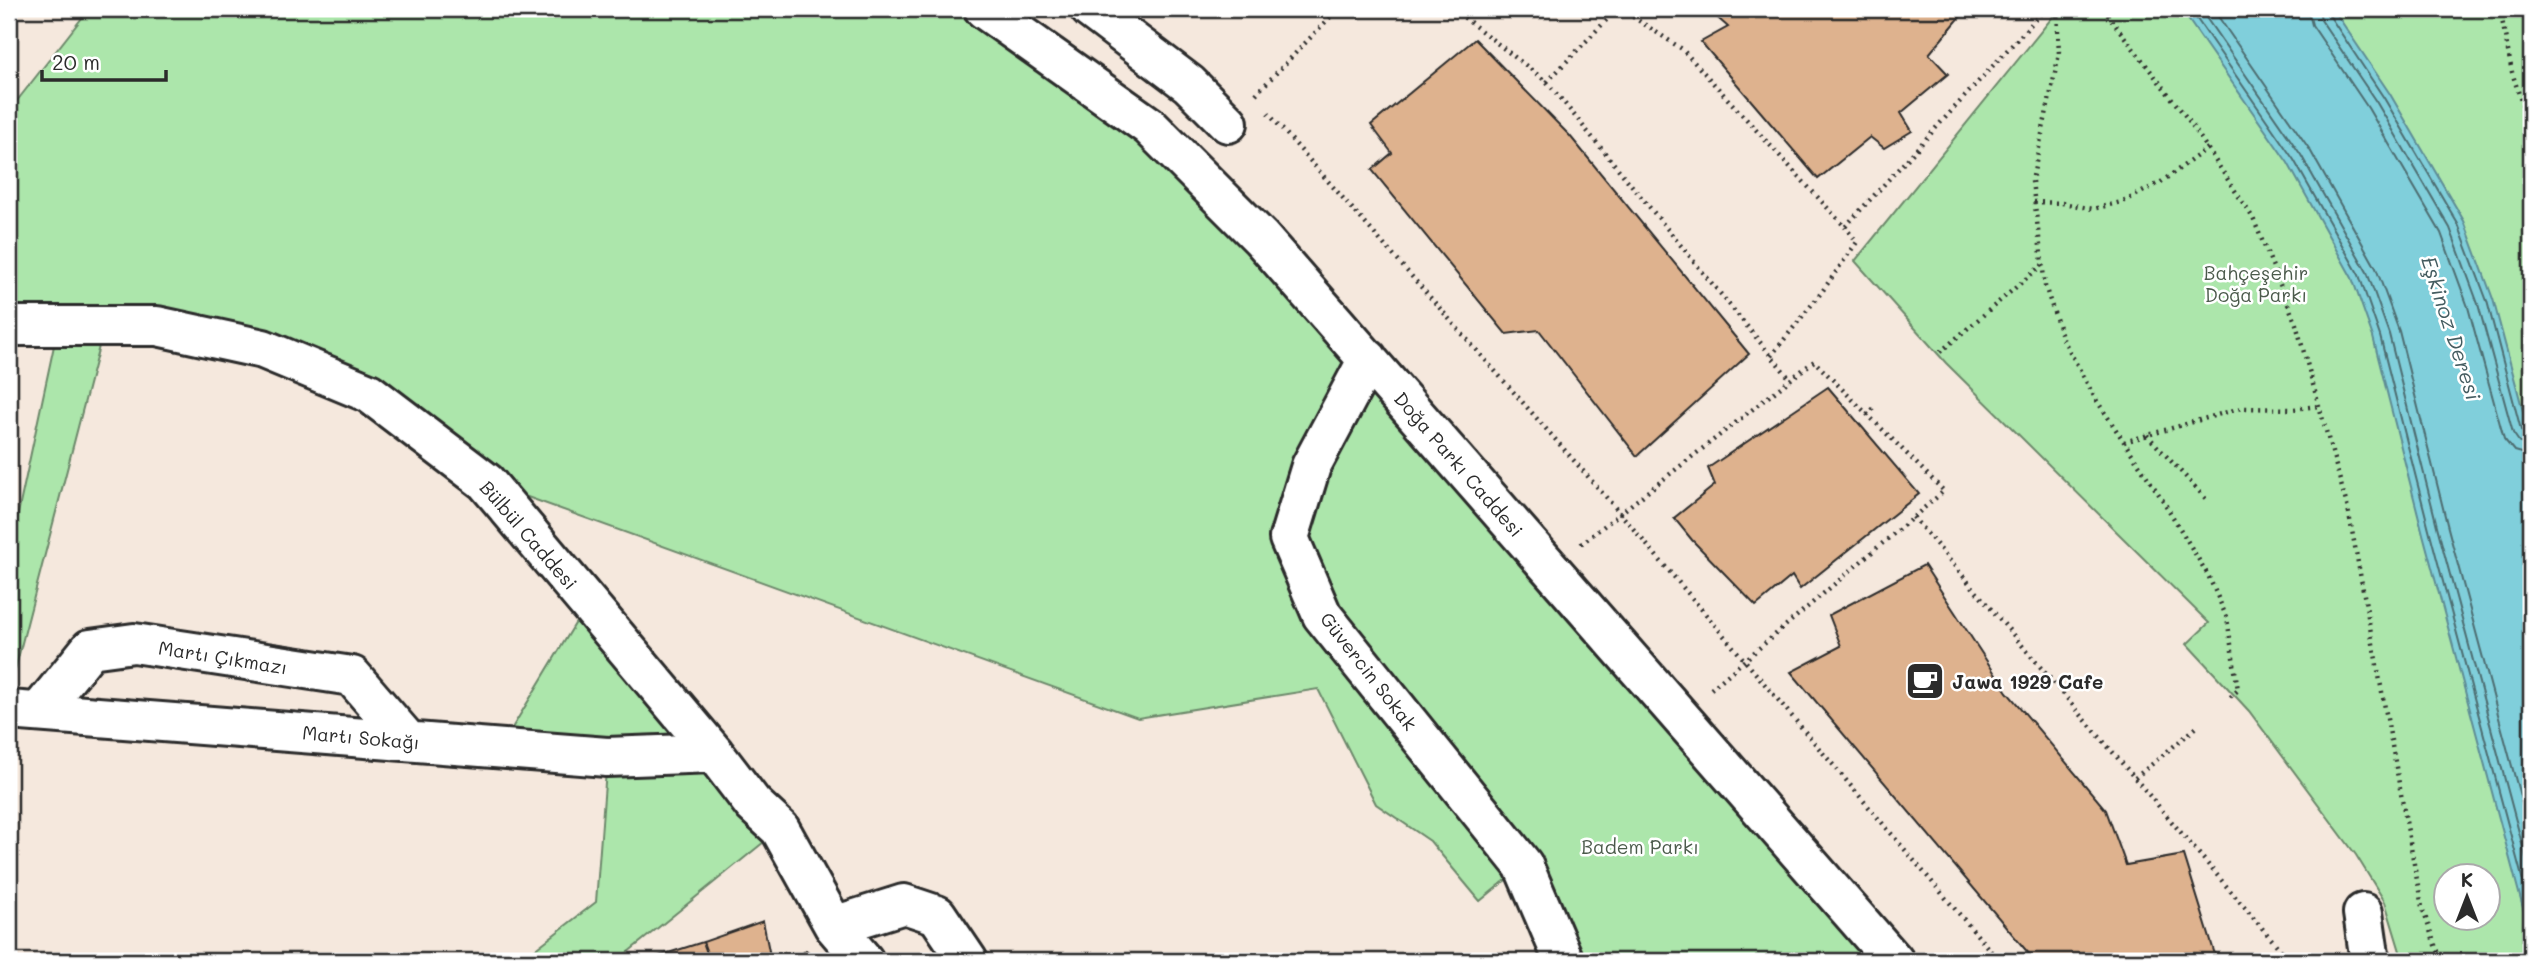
<svg xmlns="http://www.w3.org/2000/svg" width="2540" height="970" font-family="Mali,sans-serif">
<rect width="100%" height="100%" fill="#f5e8dd"/>
<filter id="ink" filterUnits="userSpaceOnUse"><feTurbulence type="fractalNoise" baseFrequency=".0143" numOctaves="2"/><feDisplacementMap in="SourceGraphic" scale="14" xChannelSelector="R" yChannelSelector="G"/><feConvolveMatrix kernelMatrix="1 2 1 2 8 2 1 2 1" color-interpolation-filters="sRGB"/></filter>
<g filter="url(#ink)">
<path fill="#ace6ab" stroke="#6c886b" stroke-width="2" fill-rule="evenodd" d="M89 9H984L1149 126 1894 961H1564L1523 866 1480 901 1430 841 1376 804 1318 689 1138 718 486 482 369 393 104 327 9 693V531L16 523 58 327 9 326V111Z
M2059 9H2531V961H2403L2385 902 2356 855 2249 711 2187 644 2209 623 1946 363 1855 261ZM2446 876H2488V918H2446Z
M587 604 780 829 617 961H520L596 902 607 757 500 748Z"/>
<path fill="#80cfdb" stroke="#5e8d95" stroke-width="2" d="M2181 9H2333L2390 94 2464 221 2493 299 2531 441V938L2423 534 2373 337 2352 278 2288 163Z"/>
<g fill="none" stroke-linecap="round" stroke-linejoin="round">
<path stroke="#4d6d71" stroke-width="2" d="M2190 9 2294 160 2359 275 2380 336 2430 533 2531 911
M2200 9 2301 155 2367 272 2389 334 2438 530 2531 877
M2213 9 2310 150 2376 268 2399 331 2448 528 2531 837
M2308 9 2312 25 2368 108 2441 233 2468 307 2504 439 2514 451 2531 456
M2319 9 2321 20 2377 103 2450 228 2478 304 2513 433 2520 443 2531 445
M2328 9 2329 15 2384 98 2458 224 2487 301 2521 430 2525 435 2531 436"/>
</g>
<path fill="#deb28e" stroke="#2b2b2b" stroke-width="2" d="M1715 9H1967L1929 54 1948 74 1901 113 1912 131 1884 148 1870 137 1818 179 1701 42 1728 27 1711 12Z
M1475 39 1570 136 1749 354 1637 456 1539 330 1506 334 1372 170 1392 153 1371 125Z
M1828 387 1919 494 1800 589 1792 576 1756 606 1692 540 1674 518 1715 485 1708 468Z
M1924 565 2007 692 2106 810 2126 865 2184 855 2217 961H2035L1791 672 1841 646 1829 615Z
M763 921 771 961H710L703 942Z
M703 942 710 961H643Z
M806 950 819 961H794Z"/>
<g fill="none" stroke-linecap="round" stroke-linejoin="round">
<g stroke="#2b2b2b" stroke-width="44">
<path id="minor" d="M984 9 1149 126 1261 238 1894 961
M1090 9 1189 84 1228 123
M9 326H157L263 349 369 393 486 482 714 753 753 804 780 829 834 926 864 961
M1368 359 1311 466 1289 538 1322 615 1523 865 1564 961
M9 710 607 757 714 753
M39 712 90 649 134 643 352 676 408 741
M2363 913 2370 961
M834 926 904 904 937 915 968 961"/>
</g>
<path stroke="#2b2b2b" stroke-width="4.5" stroke-dasharray="2 5" stroke-linecap="butt" d="M1453 9 1547 82 1791 380
M1621 9 1682 49 1845 227 2045 9
M2057 9 2059 54 2032 181 2045 286 2063 339 2095 398 2162 499 2208 575 2227 618 2238 690 2227 700
M2103 9 2190 122 2253 218 2296 324 2348 509 2422 907 2436 948 2445 961
M2500 9 2512 72 2531 133
M1547 82 1617 9
M1256 94 1338 9
M1268 113 1620 513 1999 961
M2034 202 2062 203 2093 209 2125 201 2161 182 2208 148
M1940 352 2042 265
M1771 356 1821 293 1857 242 1845 227
M1867 415 1874 408
M2147 435 2208 501
M2124 442 2241 408 2293 409 2320 406
M1913 517 2290 961
M1581 544 1814 361 1944 491 1711 689
M2135 778 2197 727
M2506 961 2531 952"/>
<use href="#minor" stroke="#fff" stroke-width="38"/>
</g>
</g>
<defs>
<g id="cafe-square" transform="scale(2.0125)"><rect x="-9" y="-9" width="18" height="18" rx="4" fill="#2b2b2b" stroke="#fff"/><path d="M-5.5-4.5H6V0H3Q3 3.5 0 3.5H-2.5Q-5.5 3.5-5.5 0ZM3-3.2v2h1.7v-2ZM-6 4.5H4V6H-6Z" fill="#fff"/></g>
</defs>
<g fill-rule="evenodd">
<use href="#cafe-square" x="1925" y="681"/>
</g>
<g text-anchor="middle" dominant-baseline="central" stroke-width="5" stroke-linejoin="round" paint-order="stroke">
<g font-size="19" fill="#4b5a4b" stroke="#fff">
<text x="2256" y="272">Bahçeşehir<tspan x="2256" dy="22">Doğa Parkı</tspan></text>
<text x="1640" y="846">Badem Parkı</text>
</g>
<g font-size="19" fill="#2b2b2b" stroke="#fff">
<text transform="translate(1459 464) rotate(49)">Doğa Parkı Caddesi</text>
<text transform="translate(529 535) rotate(49)">Bülbül Caddesi</text>
<text transform="translate(223 657) rotate(9)">Martı Çıkmazı</text>
<text transform="translate(1369 671) rotate(52)">Güvercin Sokak</text>
<text transform="translate(361 737) rotate(5)">Martı Sokağı</text>
</g>
<g font-size="19" font-weight="bold" fill="#2b2b2b" stroke="#fff" text-anchor="start">
<text x="1952" y="681">Jawa 1929 Cafe</text>
</g>
<g font-size="21" font-style="italic" fill="#445c60" stroke="#fff">
<text transform="translate(2452 328) rotate(72)">Eşkinoz Deresi</text>
</g>
</g>
<rect width="2540" height="970" fill="none" stroke="#fff" stroke-width="35"/>
<rect x="18" y="18" width="2505" height="935" fill="none" stroke="#2b2b2b" stroke-width="2.5" filter="url(#ink)"/>
<g transform="translate(2467 897)"><circle r="33" fill="#ffffff" stroke="#aaaaaa" stroke-width="2"/>
<path d="M0-5L12 26L0 18L-12 26Z" fill="#2b2b2b"/>
<text y="-10" font-size="19" font-weight="bold" text-anchor="middle" fill="#2b2b2b">K</text>
</g>
<path d="M42 70v10h124v-10" fill="none" stroke="#2b2b2b" stroke-width="3.5"/>
<text x="52" y="70" font-size="21" fill="#2b2b2b" stroke="#ffffff" stroke-width="5" paint-order="stroke">20 m</text>
</svg>
